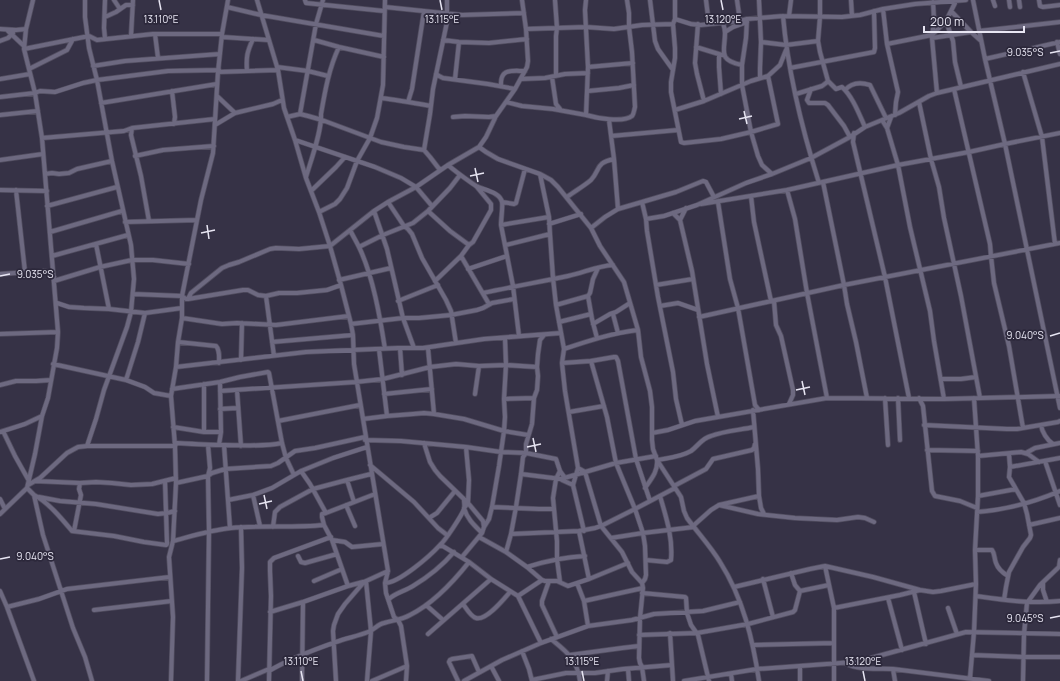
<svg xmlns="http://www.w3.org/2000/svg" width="1060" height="681" font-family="Manrope,sans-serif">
<rect width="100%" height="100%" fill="#363246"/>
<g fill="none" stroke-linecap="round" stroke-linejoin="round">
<g stroke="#524e60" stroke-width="5.5">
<path id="minor" d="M85 0V17L89 48 97 80 112 161 131 245 134 279 131 312 127 327 104 390 96 419 87 446
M114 0 120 9
M257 0 278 70 284 108 295 140 306 178 319 212 330 246 341 285 351 324 353 335 354 364 388 571 385 583 386 593 394 617 398 620 401 626 407 666 406 681
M305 0 306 3 384 11
M555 0 557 28 556 36V76
M586 0 585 10 588 67 586 115C596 118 623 123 632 116 634 114 634 110 635 107L632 52 629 27V13L627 0
M650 0 655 41 658 49 673 70
M675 0V19L673 24 675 48V58L671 82V92L681 142 684 143 721 139 751 132 778 124 768 76
M706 0 709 24
M737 0 740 21
M759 0 761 42 760 68V78
M820 0V17L818 41 820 52 828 81 836 89 842 87C853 97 859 114 865 127
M851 0 852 16
M973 0 985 59 1060 42
M993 0 995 6
M1009 0 1010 7
M1019 0 1020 7
M1039 0 1040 6 1043 7 1060 5
M933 2 934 19 932 38 937 93
M227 7 261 15 384 36
M385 7 462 15 524 13
M883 9 887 44 898 92 896 102 895 115
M951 11 971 32 980 40
M783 16C788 73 802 129 819 183
M789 16 791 0
M105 17 116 12 126 5H133
M675 19 691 24 701 25 740 21 747 19 783 16 842 17 860 15 883 9 915 4 966 0
M747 19 746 38 742 65V85L751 132 758 156 762 165 772 174
M946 21 953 41 955 62 961 87
M723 23C724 26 725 29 725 33 725 51 717 60 742 65
M698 24 695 63 697 74 704 101
M0 29 16 30 26 29
M526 29 586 27 614 29 642 25 673 24
M7 30 24 46
M979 31 1060 22
M725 32 733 27 747 22
M155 34 158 58
M131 36 133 0
M222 37 268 40
M105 38 104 28 105 0
M932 38 971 32
M314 40 339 47 384 57
M443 40 459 42 489 43 527 39
M0 41 8 38 13 33
M761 42 786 45 818 41
M1057 42 1060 54
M887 44 932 35 946 21 956 1
M696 47 722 55
M24 49 89 36 97 40 153 34H222
M719 55V67L721 94
M985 59 1005 144 1060 408
M93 66 125 61 220 54
M277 67 308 71 328 76
M588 67 633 63
M790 68 874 52 875 48 874 11
M29 69 67 50 73 39
M247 71C246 57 247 52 253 39
M218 72 278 70
M1023 72 1042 137 1055 244
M436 74 439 76 443 78 488 84 515 89
M552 77 556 104 560 109
M0 79 30 74
M455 79 459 42
M521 79 545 78 565 74 588 73
M501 86C500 68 511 71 525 71
M811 89 807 100 809 103H825L828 105 844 126 850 137
M954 89 990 244 991 256 994 283 1009 346 1023 428
M845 90C852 82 861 82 870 85L886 118
M172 91 175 117 174 124
M588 91 619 88 634 85
M796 94 822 86 826 83 828 81
M217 96 235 113
M0 97 35 93 40 91 55 92 83 83 97 80 168 71 219 70
M381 98C397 100 414 103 431 106
M408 102 412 89 424 11
M506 102 522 106 553 109 586 115
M919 102 931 159 939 187 944 218 961 296 980 398
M101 103 217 84
M675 110 704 101 751 81 768 76 780 65 786 50
M300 114 316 24 323 0
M0 115 38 111
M287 117 300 114 308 116 322 120 381 142 404 147 424 150 430 157 440 170
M453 117 465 116 489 117 496 116
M609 120 614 159 618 209
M882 120 887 128 898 165 910 227 930 311 934 341 944 399
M215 125 235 113 273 104 282 100
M132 128 131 135 141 176 149 221
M887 128 891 117
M854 133 853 142 885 277 909 398
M611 136 678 130
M42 138 124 131 132 128 215 119
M295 140 375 167 401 178 416 187 432 206
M479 147 486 152 498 159 540 174 551 180 558 187 591 228 600 246 624 282 638 330 641 357 650 391 652 407V440L653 449 657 460 681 497 684 511 687 518C698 533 711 547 720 562 743 598 753 640 759 681
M424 150 430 114 433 89 447 22V0
M135 156 163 150 214 146
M0 160 43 154
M448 165C457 173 466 179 476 186 484 190 500 192 502 202 503 207 501 218 501 225L513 286 519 336
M45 174 52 173 59 174 69 173 77 169 112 161
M540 174 549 217 550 234 553 278 556 305 564 349 562 363 565 391 578 468 573 485 584 531
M306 177C311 160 322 131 321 114 325 91 329 68 339 47
M823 182 844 285 847 304 856 342 867 398
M0 190 47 191
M16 190 25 272
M787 190 795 219 807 293 827 398
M311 191 336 167 345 157
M751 196 754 222 771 301
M567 197C575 191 584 186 591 180 601 169 595 163 614 159
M388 202 404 226 408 229 412 234 422 258 446 300 451 311 456 343
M502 202 514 204 516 203 525 169
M642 202 676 192 703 181 706 182 714 197
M718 202 730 279 738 308 755 405 759 410
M701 204 787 190 898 165 969 152 1005 144 1060 133
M47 206 117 187
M374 211 387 249 403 318 414 348
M428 211 450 231 469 245
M319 212 335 204 340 199 347 188 357 161 370 138 377 118 383 85 385 0
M673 213 680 220 692 271 707 364 718 417
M646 219 664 216 697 205 746 183 772 174 811 158 850 137 865 127 899 113 929 96 937 93 1060 64
M680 220 686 208
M125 222 197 220
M549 224 581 214
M501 225 549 217
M591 228 605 217 618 209 642 202 646 219 647 231 658 297 673 372 676 399 682 425
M350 230C353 236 356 241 359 247 373 276 380 317 385 349
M50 232 122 211
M96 244 109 309
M506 245 550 234
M359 247 383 235 413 223 428 211 450 188 460 175
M52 256 128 235
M461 256 489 304
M468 269 507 256
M0 274 45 271 54 277
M339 280 391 268
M54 281 100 267 132 260H153L189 264
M435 281 461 256 469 245 473 242 491 210V204L477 187
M656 285 693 279
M483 293C511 287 539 282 568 276 583 273 597 266 613 265
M133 294 182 296 186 299H188L243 290H248L258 295 266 296 279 293H297L327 290 341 285
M266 296 274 356
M588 296 592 319 597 338
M188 299 191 293 196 289 222 268 229 265 239 262 270 249 276 248 299 249 330 246 374 211 388 202 416 187 448 165 479 147 486 137 496 116 515 89 527 67 528 61 526 29 522 0
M398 301 438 285
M774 301 776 325 781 336 793 390V395L789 404
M57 303 69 307 84 308 109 309 145 313 182 308
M556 305 588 296 590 293 593 279 598 268
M660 306 678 303 698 310
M613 314 618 333
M699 317 844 285 1060 243
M182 318 222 324 237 323 276 325 349 316
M559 322 591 314
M351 324 403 318H419L451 315 477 310 483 308 492 303 514 299
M593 324 610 314 616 312 630 303
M0 334 58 332
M178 342 216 346C220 350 219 357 219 363
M272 342 353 335
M400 348 402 375
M428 348 434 414
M379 349 387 416
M564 349C588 341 612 333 638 330
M241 360 242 323
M591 361 607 417 616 463 635 509 643 533 645 546 646 575 645 579 642 583
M562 363 591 361 614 357H616L618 361 636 459 650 501
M53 364 126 380 145 387 154 393 171 396
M176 367 306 352 398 348H423L484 339 561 333
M941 379H961L976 377
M126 380 138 342 145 313
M204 384V432
M0 385 16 381H36L51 380
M172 389 220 382 240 377 268 372 269 373 282 443 286 458 294 475
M237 390 241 446
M220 391 356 382 383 379 430 367 456 364 479 366 506 365 537 367
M384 394 432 389
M475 394 479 366
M885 398 888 445
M898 398 900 440
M919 398 923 406 932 491 935 496 960 501 977 508
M504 399 534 398
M220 409 237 408
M753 410 758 469 759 496 761 508 764 514
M569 412 604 406
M363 419 387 416 413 414 424 413 434 414 464 419 504 431 528 435
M278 421 360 405
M924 425 1007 429H1017L1058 422 1060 421
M1041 425C1042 432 1047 440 1053 444
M173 427 204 432H221
M3 431 15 456 29 481
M0 432 25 424 42 416
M652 433 668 430 695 421 718 417 827 398 944 399 1060 396
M365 440 401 441 466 447 501 452 526 453 556 459 560 471 565 478
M424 443 430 462 435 470 440 476 468 503 483 521 484 527 482 533 462 557
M219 445 221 432 220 382
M224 445 230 528
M466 447 469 480 468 503 464 508C467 519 475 526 482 533
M927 450 978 451
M1026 453 1035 448 1060 443
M978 456 1021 452 1028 454 1039 462
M1045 461 1060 505
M370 465 414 502 438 528 447 535
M1010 467 1060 458
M578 468 585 472 601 526 622 552 632 572 642 583 643 588 640 618 639 658 640 663 642 667 644 681
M301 471 310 484 326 513
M560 471 556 479 553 498 557 541V559L560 582
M521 474 561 479 616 463 656 456
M347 480 354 502
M562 480 573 485
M35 481 80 483 96 482 112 483 131 485 152 484 176 478
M176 483 208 476 212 473 225 469 271 466 278 463 295 451 315 448 365 437
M28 485 40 478 67 453 78 447 87 446H175L177 443C193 444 209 445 225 445 244 445 263 447 282 443
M674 486 706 469 713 459 752 450 754 448 755 444
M27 488 34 495 43 535 73 628 85 657 92 681
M645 488C652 478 658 471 657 460 668 458 681 457 691 451 698 446 702 438 711 436 724 431 740 430 754 427
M34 495C48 502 62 519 72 531L114 536 144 542 166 545 167 544V542L165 481
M253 495 260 526
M978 496 1016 489
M39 497 60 501 96 504 158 514 167 513 175 511
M0 499 5 509
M228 500 253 495 272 488 301 471 333 458 367 447
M346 505 355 526
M719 505 758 514 795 518 837 520 858 517 865 518 874 522
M492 507 539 509H554
M977 512C1005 510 1034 502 1060 491
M0 514 27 488 35 454 42 416 48 398 57 348 58 332 42 138 35 93 24 49 26 29 33 0
M429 518 437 513 455 491
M1029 525 1060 518
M693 526 711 510 719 505 759 496
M273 527 275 512 280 507 313 489 347 480 371 474
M484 527 489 519 492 507 499 466 504 431 505 417 504 399 506 365 505 338
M74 531 81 495 79 489 80 483
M579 531 589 579
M511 534 579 531 595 528 601 526 635 509 675 488
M479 537 506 552 527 567 542 580 545 581H557L568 586 589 579 628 563
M611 538 643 533 694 527
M332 540 345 542 352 547 383 544
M173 541C192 536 211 530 231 528 262 525 293 528 324 525
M441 545 469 562 491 579 518 596 541 643
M975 550H992C995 554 994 558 996 563 998 569 1003 573 1008 576
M506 552 511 534 516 507 521 474 523 457 526 453V444L532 424 534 398 537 390 538 376 537 367 538 354 540 340 544 335
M298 556 301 562 305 563 337 554
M646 560 667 562 671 560C673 537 666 517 660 496
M825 566 834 608V681
M527 567C546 561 564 557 585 556
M791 573 795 585 800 591
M763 579 773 617
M314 581 342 569
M366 581 371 631 367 681
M549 581 542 601V605L557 637
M385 583C399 583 430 556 440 545 445 541 462 515 464 509 465 506 464 502 464 500
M577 583 584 601 588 626
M1043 583V590L1047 602
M348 586 332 540 324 525 322 517V514L326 513 375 494
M734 587 810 569 825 566 873 577 920 590 933 592 941 591 976 584
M0 591 7 607 34 681
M800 591 829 585
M914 592 926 644
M642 593 685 597 686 598 687 613 691 625 698 635 709 681
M518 596 542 580
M976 596C1004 600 1031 604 1060 601
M888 598 902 650
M389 599C395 593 405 591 413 586 428 577 442 566 454 552
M1004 600 1006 587 1009 572 1023 547 1030 538 1031 535 1027 514 1024 503 1009 477 1010 467 1009 454
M584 601 643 588
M463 604C466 608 471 617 476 618 486 621 504 599 510 592
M426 605 443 620
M7 607 39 599 67 589 170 577
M834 608 900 595 920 590
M948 608 957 634
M94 610 172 601
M270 612 303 602 348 586 363 582
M670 633 673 681
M428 634 491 579
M639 635 697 633 748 624 793 612 795 610 800 591
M551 639C567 652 577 659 580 681
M753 645 834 643
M522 651 529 669 532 681
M570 655 622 648 639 646
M972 655 1024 657H1060
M845 663C860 671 876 668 893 669L895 681
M491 666 499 681
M800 666V681
M628 669 629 681
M893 669 989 681
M269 671C289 659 313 650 336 642 347 638 358 636 368 632 374 630 378 624 384 623 394 620 401 620 410 615 432 604 454 581 469 562
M731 674 732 681
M970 678 974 632 976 584 975 550 978 496V456L974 398
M532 680 566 673H595L623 669 672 665
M171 681 173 617 169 557 173 541 176 483 175 446 171 396 176 367 178 342 182 318V296L201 200 213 153 218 72 222 34 228 0
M207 681 209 531 208 476 210 468 208 445
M238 681 242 568 241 527
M241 681 269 669
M269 681 271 596 270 571V562L274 558 331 537
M302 681 303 602
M336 681 333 631 334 625 338 614 345 604 364 582 388 571
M372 681 407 666
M458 681 449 662 450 660 452 659 472 656 479 672
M464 681 502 660 541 643 588 626 632 620 654 614 703 611 740 602
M607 681 608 671
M684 681 757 669 854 662 871 658 966 632 1060 634
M1023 681 1024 634 1027 603 1040 585 1059 567 1060 560"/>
</g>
<use href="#minor" stroke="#6d6980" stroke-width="4"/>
</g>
<path fill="none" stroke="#e8e6f3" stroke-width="1.5" d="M159 0 161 10M440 0 442 10M721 0 723 10M1050 53 1060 51M744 111 747 124M739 119 752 116M475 168 478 182M470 176 484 173M207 225 209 239M201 233 215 230M0 276 10 274M1050 336 1060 333M802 381 805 395M796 390 810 387M533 438 536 452M527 447 541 444M264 495 267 509M259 504 272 501M0 559 10 557M1050 618 1060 616M301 671 303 681M582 671 584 681M863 671 865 681"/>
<g font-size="10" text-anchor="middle" fill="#e8e6f3" stroke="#2c283b" stroke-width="3.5" stroke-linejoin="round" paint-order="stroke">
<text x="161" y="23">13.110°E</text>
<text x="442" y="23">13.115°E</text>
<text x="723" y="23">13.120°E</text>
<text x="1025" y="56">9.035°S</text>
<text x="35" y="278">9.035°S</text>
<text x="1025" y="339">9.040°S</text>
<text x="35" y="560">9.040°S</text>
<text x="1025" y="622">9.045°S</text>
<text x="301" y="665">13.110°E</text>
<text x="582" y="665">13.115°E</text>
<text x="863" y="665">13.120°E</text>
</g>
<path d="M924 26v6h100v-6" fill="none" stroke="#e8e6f3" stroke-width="2"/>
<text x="930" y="26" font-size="12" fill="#e8e6f3" stroke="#2c283b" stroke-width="3" paint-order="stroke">200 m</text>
</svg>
